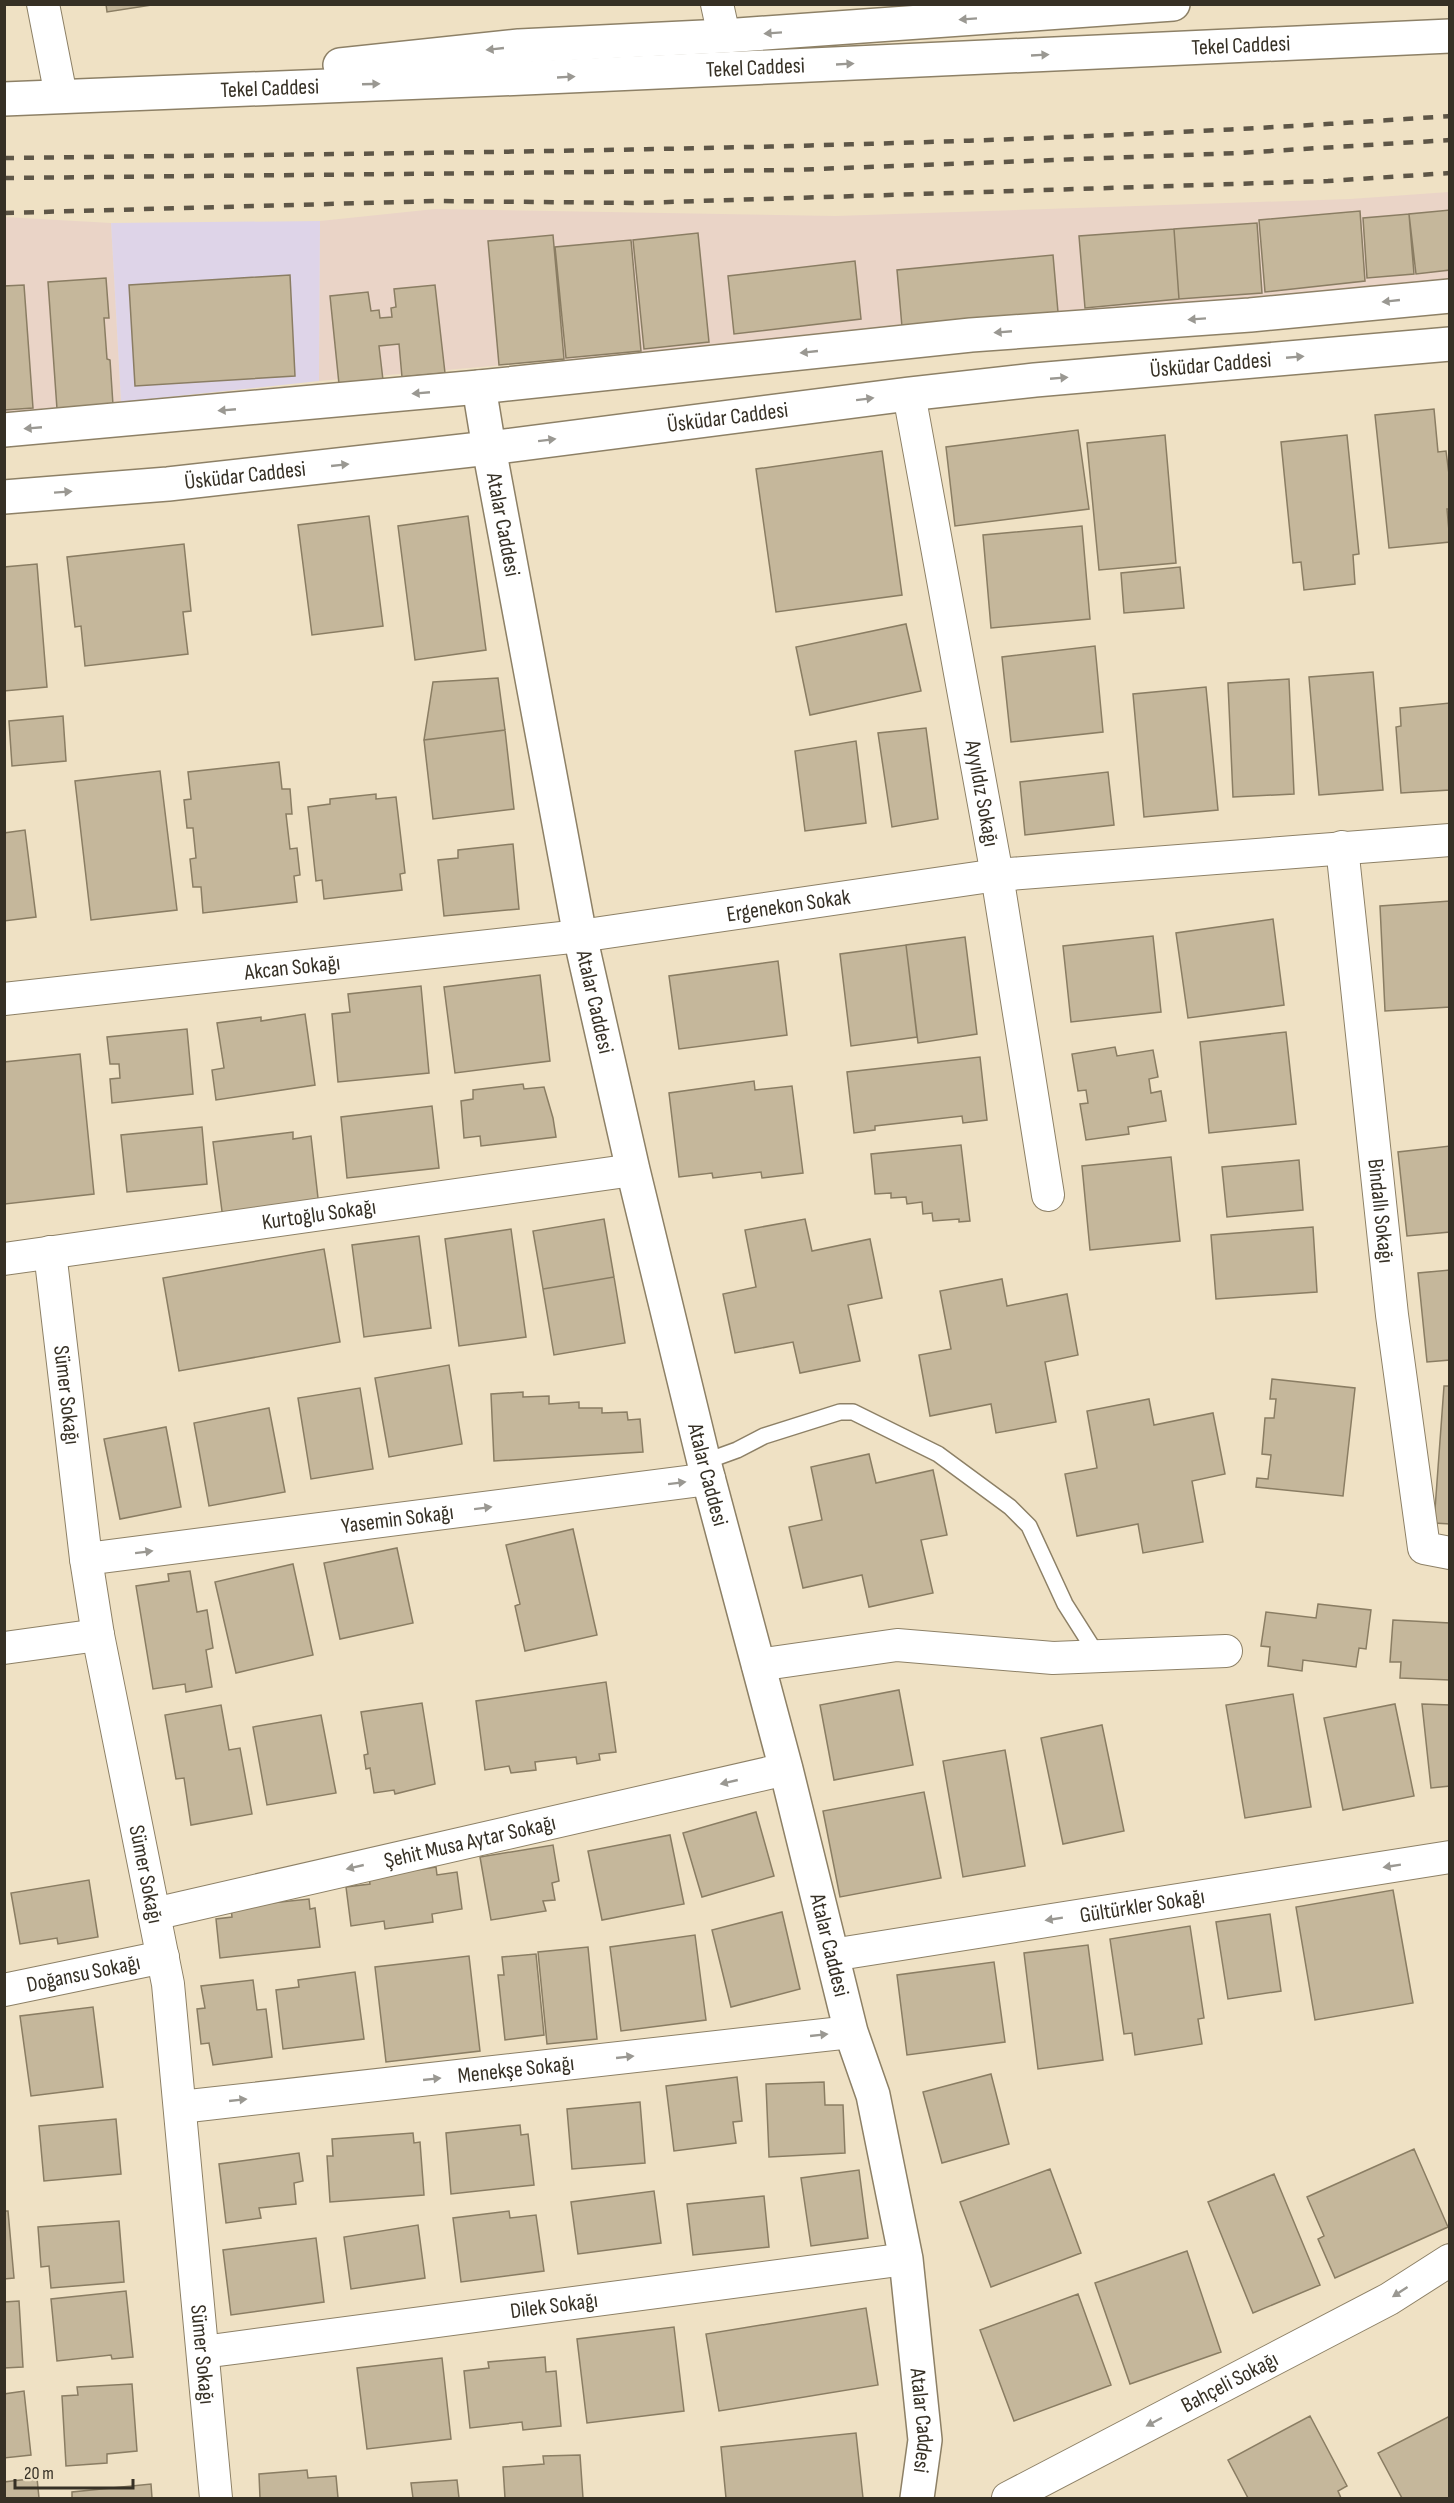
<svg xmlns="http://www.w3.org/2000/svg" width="1454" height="2503" font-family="'Sofia Sans Condensed',sans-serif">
<rect width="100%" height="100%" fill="#efe1c4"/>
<path fill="#ead4c7" d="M1449 192V283L319 381 320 221 435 209 836 216 1350 199Z
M5 217 111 223 121 402 5 412Z"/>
<path fill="#ded4e8" d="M320 221 319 381 121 402 111 223Z"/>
<path fill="#c5b79b" stroke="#8a7d63" stroke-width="1.5" d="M106 4H158L107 12Z
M1450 210V270L1416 274 1409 214Z
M1360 211 1365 281 1265 292 1259 220Z
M1409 214 1414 274 1367 278 1363 218Z
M1257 223 1262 293 1179 299 1174 229Z
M1174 229 1179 299 1085 308 1079 236Z
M698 233 709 342 644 349 633 240Z
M553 235 564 359 499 365 488 241Z
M631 240 641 351 566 358 555 247Z
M1053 255 1058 312 902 327 897 270Z
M855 261 861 319 734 334 728 276Z
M290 275 295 376 135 386 129 285Z
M106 278 109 318H104L107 359 110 360 113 405 57 409 48 282Z
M24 285 33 408 4 410V286Z
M435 285 445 373 402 377 399 344 379 346 383 380 339 384 330 296 368 292 371 311 379 310 380 318 392 317 391 308 396 307 394 289Z
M1434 409 1438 452 1446 451 1450 482V509H1447L1450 542 1389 548 1375 415Z
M1078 430 1089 509 955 526 946 447Z
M1165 435 1176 563 1099 570 1087 443Z
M1347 435 1359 554 1353 555 1355 584 1304 590 1301 562 1293 563 1281 442Z
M882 451 902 595 776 612 756 469Z
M369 516 383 626 312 635 298 525Z
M468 516 486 650 415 660 398 526Z
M1082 526 1090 619 991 628 983 535Z
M184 544 191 611 183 612 188 654 85 666 81 626 75 627 67 557Z
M37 564 47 687 4 691V567Z
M1180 567 1184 608 1124 613 1121 573Z
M906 624 921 691 810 715 796 647Z
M1095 646 1103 732 1011 742 1002 657Z
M1373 672 1383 790 1319 795 1309 677Z
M498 678 505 730 424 740 433 682Z
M1289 679 1294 794 1233 797 1228 683Z
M1206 687 1218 810 1144 817 1133 694Z
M1450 703V790L1401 793 1396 727 1401 726 1400 708Z
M63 716 66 761 12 766 9 721Z
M926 728 938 819 892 827 878 733Z
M505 730 514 809 433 819 424 740Z
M856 741 866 823 805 831 795 751Z
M279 762 282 789H290L292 814H286L290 849 297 848 300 875 294 876 297 902 203 913 201 887H193L190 859 196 858 193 828H187L184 800 191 799 188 772Z
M160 771 177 910 91 920 75 781Z
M1108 772 1114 825 1025 835 1020 782Z
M376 794V799L396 797 405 873 400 874 402 890 324 899 322 880 316 881 308 807 330 804V799Z
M25 830 36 917 4 921V833Z
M513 844 519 909 444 916 438 860 458 858V850Z
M1450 901V1007L1385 1011 1380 906Z
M1273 919 1284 1005 1188 1018 1176 933Z
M1153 936 1161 1012 1071 1022 1063 946Z
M965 937 977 1034 918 1043 906 945Z
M906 945 917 1037 851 1046 840 954Z
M778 961 787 1035 679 1049 669 976Z
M540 975 550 1061 455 1073 444 987Z
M421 986 429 1073 338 1082 332 1014 350 1012 348 994Z
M305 1014 315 1085 216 1100 212 1070 224 1068 217 1023 261 1017V1021Z
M187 1029 193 1094 112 1103 110 1079 120 1078 119 1064H110L107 1037Z
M1286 1032 1296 1124 1209 1133 1200 1042Z
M1115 1047 1117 1056 1153 1050 1158 1077 1149 1079 1151 1093 1161 1091 1166 1121 1128 1127 1129 1134 1086 1140 1080 1104 1088 1103 1086 1090 1078 1091 1072 1054Z
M80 1054 94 1194 5 1204 4 1062Z
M980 1057 987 1120 963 1123 962 1116 875 1126V1130L854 1133 847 1072Z
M754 1081 755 1090 792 1086 803 1173 762 1178 761 1172 713 1178 712 1173 679 1177 669 1093Z
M523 1084 524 1089 544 1087 553 1118 556 1137 481 1146 480 1136 464 1138 461 1101 473 1099V1090Z
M432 1106 439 1168 347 1178 341 1117Z
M202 1127 207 1184 127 1192 121 1135Z
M293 1132V1139L311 1136 319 1207 223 1219 213 1142Z
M961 1145 970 1221 959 1222V1219L933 1221 932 1213 923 1214 922 1202 907 1204 906 1197 891 1198V1193L875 1194 871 1154Z
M1450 1146V1232L1407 1236 1398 1152Z
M1171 1157 1180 1241 1090 1250 1082 1166Z
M1299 1160 1303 1210 1227 1217 1222 1167Z
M604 1219 614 1277 543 1289 533 1231Z
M805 1219 812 1251 870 1239 882 1298 848 1305 860 1361 800 1373 793 1342 735 1353 723 1294 756 1287 745 1230Z
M1313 1227 1317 1292 1216 1299 1211 1235Z
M511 1229 526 1337 459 1346 445 1239Z
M419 1236 431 1328 364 1337 352 1245Z
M324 1249 340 1342 179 1371 163 1278Z
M1450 1270V1360L1427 1362 1418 1273Z
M614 1277 625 1343 554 1355 543 1289Z
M1002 1279 1007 1306 1067 1294 1078 1355 1045 1362 1056 1422 996 1433 991 1404 930 1416 919 1355 951 1349 940 1291Z
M449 1365 462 1444 389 1457 375 1378Z
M1272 1379 1355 1388 1343 1496 1256 1487 1257 1478 1268 1479 1271 1455 1262 1454 1265 1418H1274L1276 1399H1270Z
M1444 1386H1450V1524L1434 1523Z
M360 1388 373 1469 311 1479 298 1398Z
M523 1392V1397L549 1396V1404L579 1402V1408H602V1413L627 1412 628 1420 640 1419 643 1452 494 1461 491 1394Z
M1149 1399 1154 1425 1213 1413 1225 1474 1192 1481 1203 1542 1143 1553 1138 1524 1077 1536 1065 1474 1097 1468 1087 1411Z
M269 1408 285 1492 209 1506 194 1423Z
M166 1427 181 1507 120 1519 104 1439Z
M869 1454 876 1483 933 1470 947 1535 921 1540 933 1593 869 1607 862 1575 803 1588 789 1527 822 1520 811 1467Z
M573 1529 597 1635 525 1651 515 1606 520 1604 506 1545Z
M397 1548 413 1623 340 1639 324 1563Z
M293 1564 313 1655 236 1673 215 1582Z
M190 1571 197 1612 207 1610 213 1648 206 1650 212 1687 186 1692 185 1684 153 1689 136 1586 169 1581 168 1574Z
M1318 1604 1371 1610 1366 1649 1359 1648 1356 1667 1303 1660 1302 1671 1268 1666 1270 1647 1261 1646 1266 1612 1316 1618Z
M1393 1620 1450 1623V1680L1400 1678 1401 1662H1390Z
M606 1682 616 1752 599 1754 600 1760 577 1764 576 1757 535 1762 536 1770 511 1773 509 1766 485 1770 476 1701Z
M899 1690 913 1765 834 1780 820 1705Z
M1293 1694 1311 1807 1245 1818 1226 1705Z
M422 1703 435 1784 395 1794 394 1790 374 1793 370 1768 366 1769 364 1755 368 1754 361 1712Z
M1395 1704 1414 1796 1343 1810 1324 1718Z
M1422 1704 1450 1705V1786L1431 1788Z
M221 1705 229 1750 240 1748 252 1814 191 1825 184 1778 176 1779 165 1715Z
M321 1715 336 1793 267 1805 253 1727Z
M1102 1725 1124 1831 1063 1844 1041 1738Z
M1005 1750 1025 1866 963 1877 943 1761Z
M924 1792 941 1878 840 1897 823 1811Z
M756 1812 774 1876 702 1897 683 1833Z
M670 1835 684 1904 602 1920 588 1851Z
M553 1845 559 1881 552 1883 555 1900 543 1901 546 1911 491 1920 480 1857Z
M436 1867 437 1875 457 1872 462 1909 432 1914 433 1922 385 1929 384 1921 351 1926 346 1887 370 1884 369 1877Z
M89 1880 98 1937 58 1944 57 1938 20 1944 11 1893Z
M1393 1890 1413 2003 1315 2020 1296 1907Z
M309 1899 310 1909 315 1908 320 1947 220 1958 216 1919 232 1917 231 1907Z
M782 1912 800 1989 731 2007 712 1930Z
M1270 1914 1281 1991 1228 1999 1216 1922Z
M1190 1926 1204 2018 1198 2019 1202 2044 1135 2055 1132 2033 1124 2034 1110 1939Z
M695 1935 706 2020 621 2031 610 1947Z
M1088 1945 1103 2060 1038 2069 1024 1953Z
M588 1947 597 2039 547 2044 538 1952Z
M536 1954 544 2035 505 2040 498 1975H504L502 1957Z
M469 1956 480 2051 386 2062 375 1967Z
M994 1962 1005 2042 907 2055 897 1975Z
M355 1972 364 2039 283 2049 276 1990 299 1987 298 1980Z
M253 1980 257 2010 266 2009 272 2057 213 2065 209 2043 201 2044 197 2009 205 2008 201 1986Z
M93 2007 103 2087 31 2096 20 2016Z
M991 2074 1009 2144 942 2163 923 2092Z
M737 2077 742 2121 733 2122 736 2143 674 2151 666 2086Z
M824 2082 825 2105H843L845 2153 769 2157 766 2084Z
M640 2102 645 2163 572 2169 567 2109Z
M116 2119 121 2174 44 2181 39 2126Z
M520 2125 521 2135 528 2134 534 2185 451 2194 446 2133Z
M413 2133 414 2143 420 2142 424 2195 330 2202 327 2156H333L332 2139Z
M1414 2149 1448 2227 1335 2278 1318 2239 1324 2236 1307 2197Z
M299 2153 303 2181 294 2183 296 2204 259 2208 261 2218 226 2223 219 2164Z
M1050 2169 1081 2253 991 2287 960 2202Z
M859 2170 868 2238 811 2246 801 2178Z
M1274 2174 1320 2285 1253 2313 1208 2202Z
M654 2191 661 2243 578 2254 571 2202Z
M764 2196 769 2247 693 2255 687 2204Z
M4 2211H8L14 2278 4 2279Z
M509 2211 510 2218 536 2215 544 2271 461 2282 453 2218Z
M119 2221 124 2282 51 2288 49 2266 41 2267 38 2227Z
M418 2225 425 2278 351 2289 344 2237Z
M316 2238 324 2302 231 2315 223 2250Z
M1187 2251 1221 2352 1130 2384 1095 2283Z
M126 2291 133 2357 112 2359 111 2355 57 2361 51 2299Z
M1078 2294 1111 2385 1014 2421 980 2330Z
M19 2301 23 2367 4 2368V2302Z
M866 2308 878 2385 719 2411 706 2334Z
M674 2327 684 2411 587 2423 577 2339Z
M545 2357 546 2372 556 2371 561 2426 523 2430 522 2422 470 2428 464 2371 489 2368 488 2362Z
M442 2358 451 2439 367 2449 357 2368Z
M132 2384 137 2451 107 2454V2463L66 2466 62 2396 78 2395 77 2387Z
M24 2391 31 2455 4 2458V2394Z
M1310 2416 1347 2486 1338 2491 1341 2498H1248L1228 2460Z
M1450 2416V2498H1402L1378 2453Z
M856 2433 863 2498H726L721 2447Z
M580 2455 583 2498H505L503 2467 544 2464 543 2456Z
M307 2470 308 2478 336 2476 338 2498H260L259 2474Z
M37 2478 39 2498H4V2482Z
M457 2480 459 2498H413L411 2483Z
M151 2484 152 2498H72V2492Z"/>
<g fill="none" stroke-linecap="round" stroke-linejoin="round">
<g stroke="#8d8066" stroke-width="18">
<path id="lane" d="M704 1462 737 1450 764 1436 840 1412H853L938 1454 1010 1507 1029 1526 1065 1604 1098 1656"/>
</g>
<g stroke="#8d8066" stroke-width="34">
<g id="street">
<path d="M43 4 61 96"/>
<path d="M717 4 724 36"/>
<path id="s1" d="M909 394 997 875 1048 1195"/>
<path id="s2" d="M1342 847 1392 1315 1424 1548 1450 1553"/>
<path id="s3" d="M4 999 580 936 997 875 1450 840"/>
<path id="s4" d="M50 1252 86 1559 98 1635 168 1984 216 2498"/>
<path id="s5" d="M4 1259 633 1170"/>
<path id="s6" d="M86 1559 709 1479"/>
<path d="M4 1648 98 1635"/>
<path d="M758 1665 897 1645 1053 1658 1226 1651"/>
<path id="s7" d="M154 1914 786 1769"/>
<path id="s8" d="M832 1955 1450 1857"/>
<path id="s9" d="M4 1990 163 1957"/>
<path id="s10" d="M180 2107 851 2032"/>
<path id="s11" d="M203 2352 906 2259"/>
<path id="s12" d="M1008 2498 1389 2299 1450 2260"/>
</g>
</g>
<g stroke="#8d8066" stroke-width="36">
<g id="secondary">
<path d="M340 65 519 46 724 36 1173 4"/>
<path id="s13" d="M4 99 524 78 1450 36"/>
<path id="s14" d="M489 448 580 936 633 1170 704 1462 786 1769 851 2032 873 2095 906 2259 925 2440 917 2498"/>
</g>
</g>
<g stroke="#8d8066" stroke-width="36">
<g id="primary">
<path d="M479 387 489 448"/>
<path d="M4 430 479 387 971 335 1250 315 1450 296"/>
<path id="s15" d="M4 497 168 484 489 448 909 394 1035 380 1450 344"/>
</g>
</g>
<use href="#lane" stroke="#fff" stroke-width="15"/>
<use href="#street" stroke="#fff" stroke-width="32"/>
<use href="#secondary" stroke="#fff" stroke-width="33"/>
<use href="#primary" stroke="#fff" stroke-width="33"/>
<path stroke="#5e5647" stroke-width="4.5" stroke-dasharray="10 10" stroke-linecap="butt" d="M4 158C486 152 969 150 1450 116
M4 178 791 170 1238 153 1450 140
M4 213 437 201 637 203 1328 181 1450 173"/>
</g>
<defs><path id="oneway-solid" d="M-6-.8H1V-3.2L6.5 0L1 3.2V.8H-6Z" transform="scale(1.5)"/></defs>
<g fill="#9a9892">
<use href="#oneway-solid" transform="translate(968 19) rotate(176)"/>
<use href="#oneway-solid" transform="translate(773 33) rotate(176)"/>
<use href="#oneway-solid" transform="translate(495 49) rotate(174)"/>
<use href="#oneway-solid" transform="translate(1040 55) rotate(-3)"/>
<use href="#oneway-solid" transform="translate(845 64) rotate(-3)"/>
<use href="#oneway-solid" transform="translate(566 77) rotate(-3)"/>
<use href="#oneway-solid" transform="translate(371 84) rotate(-2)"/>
<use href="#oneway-solid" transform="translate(1391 301) rotate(174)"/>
<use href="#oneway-solid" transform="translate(1197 319) rotate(176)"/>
<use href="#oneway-solid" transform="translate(1003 332) rotate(175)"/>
<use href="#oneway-solid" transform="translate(809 352) rotate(174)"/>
<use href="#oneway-solid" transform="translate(1295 357) rotate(-5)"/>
<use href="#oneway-solid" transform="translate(1059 378) rotate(-5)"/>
<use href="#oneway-solid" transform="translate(421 393) rotate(175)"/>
<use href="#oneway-solid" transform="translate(865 399) rotate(-7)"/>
<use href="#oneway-solid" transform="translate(227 410) rotate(175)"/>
<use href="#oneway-solid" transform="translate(33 428) rotate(175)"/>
<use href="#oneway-solid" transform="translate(547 440) rotate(-7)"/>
<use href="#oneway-solid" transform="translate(340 465) rotate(-6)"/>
<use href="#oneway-solid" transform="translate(63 492) rotate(-4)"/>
<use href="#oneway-solid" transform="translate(677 1483) rotate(-7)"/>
<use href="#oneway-solid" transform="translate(483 1508) rotate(-7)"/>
<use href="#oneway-solid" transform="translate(144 1552) rotate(-7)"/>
<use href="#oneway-solid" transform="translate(729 1782) rotate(167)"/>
<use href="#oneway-solid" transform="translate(1392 1866) rotate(171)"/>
<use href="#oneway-solid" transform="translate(355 1867) rotate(167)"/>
<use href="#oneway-solid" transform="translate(1054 1919) rotate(171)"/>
<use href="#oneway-solid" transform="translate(819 2035) rotate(-6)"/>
<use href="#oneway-solid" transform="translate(625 2057) rotate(-6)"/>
<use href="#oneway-solid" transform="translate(432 2079) rotate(-6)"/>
<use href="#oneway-solid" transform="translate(238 2100) rotate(-6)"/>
<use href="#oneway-solid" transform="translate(1400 2292) rotate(147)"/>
<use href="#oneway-solid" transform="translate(1154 2422) rotate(152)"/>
</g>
<g text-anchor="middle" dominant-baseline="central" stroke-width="5" stroke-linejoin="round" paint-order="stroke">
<g font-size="22" fill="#363025" stroke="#efe1c4">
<text stroke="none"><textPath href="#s13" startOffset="1238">Tekel Caddesi</textPath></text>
<text stroke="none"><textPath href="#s13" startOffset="752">Tekel Caddesi</textPath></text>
<text stroke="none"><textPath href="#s13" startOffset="266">Tekel Caddesi</textPath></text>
<text stroke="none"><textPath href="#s15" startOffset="1214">Üsküdar Caddesi</textPath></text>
<text stroke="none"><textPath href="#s15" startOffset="728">Üsküdar Caddesi</textPath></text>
<text stroke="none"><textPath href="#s15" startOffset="242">Üsküdar Caddesi</textPath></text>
<text stroke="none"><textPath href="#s14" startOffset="78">Atalar Caddesi</textPath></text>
<text stroke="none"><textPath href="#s1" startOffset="406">Ayyıldız Sokağı</textPath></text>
<text stroke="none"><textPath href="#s3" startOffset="790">Ergenekon Sokak</textPath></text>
<text stroke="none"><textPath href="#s3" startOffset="290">Akcan Sokağı</textPath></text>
<text stroke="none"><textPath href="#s14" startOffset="564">Atalar Caddesi</textPath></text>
<text stroke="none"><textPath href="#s2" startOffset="366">Bindallı Sokağı</textPath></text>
<text stroke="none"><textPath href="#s5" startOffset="318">Kurtoğlu Sokağı</textPath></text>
<text stroke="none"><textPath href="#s4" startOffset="144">Sümer Sokağı</textPath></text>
<text stroke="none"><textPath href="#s14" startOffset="1050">Atalar Caddesi</textPath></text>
<text stroke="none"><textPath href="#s6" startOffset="314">Yasemin Sokağı</textPath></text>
<text stroke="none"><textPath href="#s7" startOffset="324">Şehit Musa Aytar Sokağı</textPath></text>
<text stroke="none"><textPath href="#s4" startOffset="630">Sümer Sokağı</textPath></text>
<text stroke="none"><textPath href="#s8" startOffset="314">Gültürkler Sokağı</textPath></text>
<text stroke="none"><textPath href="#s14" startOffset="1536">Atalar Caddesi</textPath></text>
<text stroke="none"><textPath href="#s9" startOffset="81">Doğansu Sokağı</textPath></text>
<text stroke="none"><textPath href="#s10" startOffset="338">Menekşe Sokağı</textPath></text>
<text stroke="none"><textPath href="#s11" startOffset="354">Dilek Sokağı</textPath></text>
<text stroke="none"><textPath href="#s4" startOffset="1114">Sümer Sokağı</textPath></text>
<text stroke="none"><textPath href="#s12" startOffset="250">Bahçeli Sokağı</textPath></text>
<text stroke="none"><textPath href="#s14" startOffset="2022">Atalar Caddesi</textPath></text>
</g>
</g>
<rect width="1454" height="2503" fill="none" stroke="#363025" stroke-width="12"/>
<path d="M15 2479v9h118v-9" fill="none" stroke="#363025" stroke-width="3"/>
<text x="24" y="2479" font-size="18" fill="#363025" stroke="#efe1c4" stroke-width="4.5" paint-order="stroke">20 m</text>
</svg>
